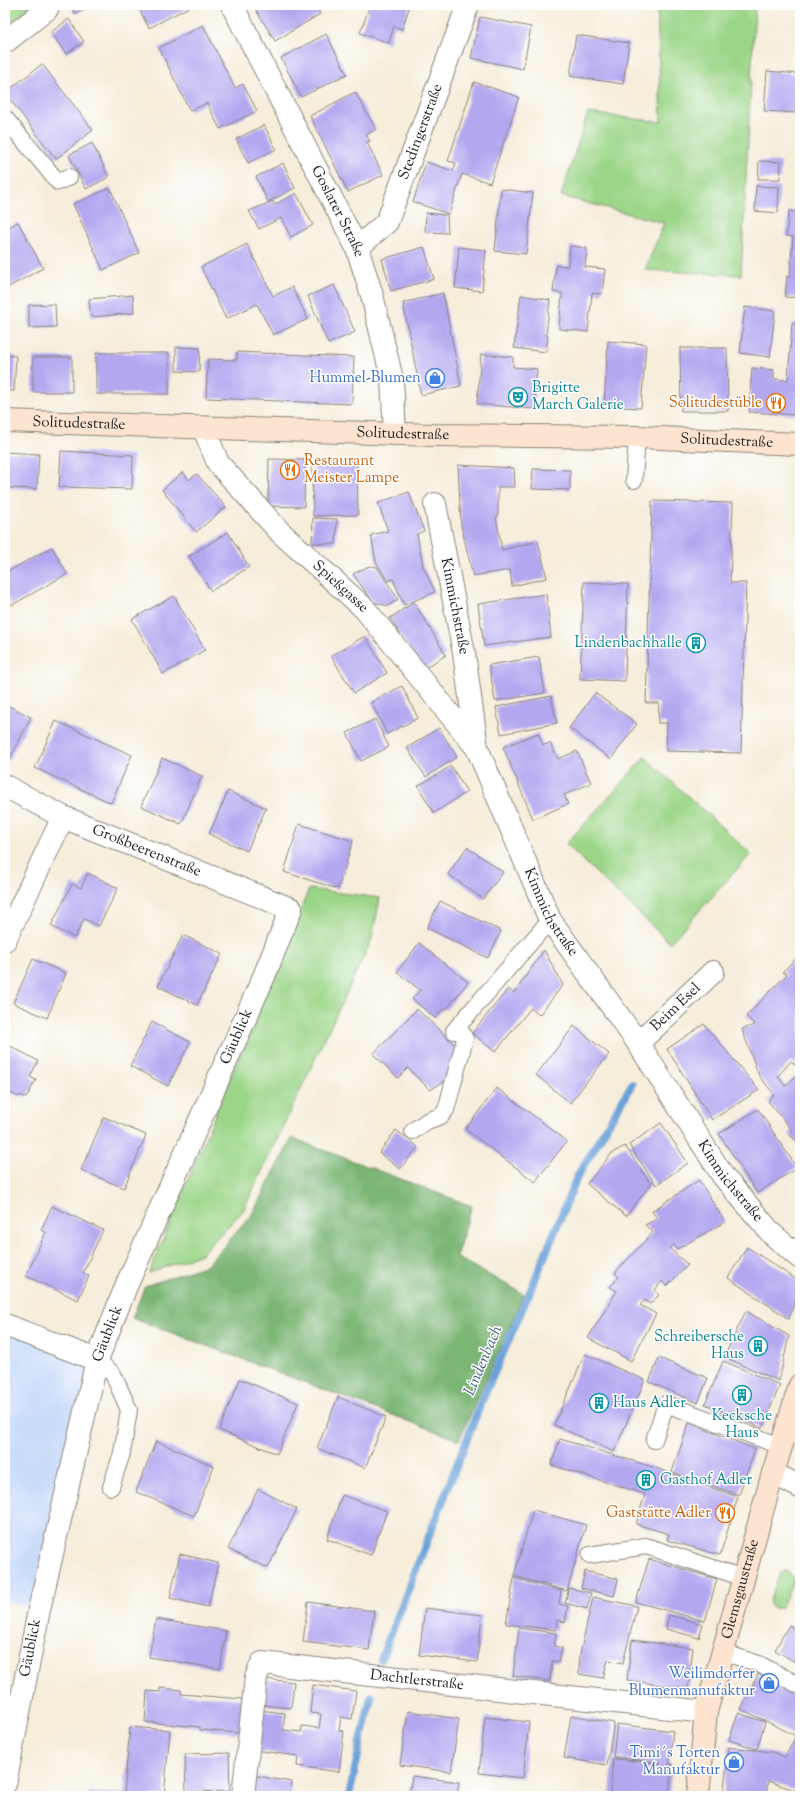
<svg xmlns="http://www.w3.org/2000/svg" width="805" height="1801" font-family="'Sorts Mill Goudy',serif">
<rect width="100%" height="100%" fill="#fff"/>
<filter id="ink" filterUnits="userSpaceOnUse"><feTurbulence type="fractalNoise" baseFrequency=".025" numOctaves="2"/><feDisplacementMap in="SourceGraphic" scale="8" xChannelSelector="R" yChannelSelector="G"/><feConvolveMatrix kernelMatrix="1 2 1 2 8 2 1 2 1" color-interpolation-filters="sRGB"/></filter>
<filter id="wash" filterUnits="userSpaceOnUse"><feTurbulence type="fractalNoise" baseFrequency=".012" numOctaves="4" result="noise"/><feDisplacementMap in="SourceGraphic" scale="16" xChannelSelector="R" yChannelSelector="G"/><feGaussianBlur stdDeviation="0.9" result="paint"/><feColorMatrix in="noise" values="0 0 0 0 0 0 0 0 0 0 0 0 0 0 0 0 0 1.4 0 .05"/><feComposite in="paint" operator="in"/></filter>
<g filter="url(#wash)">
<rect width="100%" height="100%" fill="#f6edda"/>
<path fill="#cbdcf9" d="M5 1325 97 1360 39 1610 5 1601Z"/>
<path fill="#9bd588" stroke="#5c7852" d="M5 5H34L5 27Z
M657 5H755L741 275 645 270 664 223 561 196 588 113 661 122Z
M645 757 751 854 670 943 566 844Z
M309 889 380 898 372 939 243 1211 201 1254 149 1273Z
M784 1571 790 1573 794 1580 781 1608H773L769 1602 780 1573Z"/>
<path fill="#7cb674" stroke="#4c6948" d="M292 1138 472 1206 456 1257 524 1294 459 1440 132 1318 145 1286 207 1265 251 1216Z"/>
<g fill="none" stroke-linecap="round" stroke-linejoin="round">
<path stroke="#6ba1d8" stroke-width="8" d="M381 1659 481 1403 534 1282 577 1177 632 1084
M349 1796 371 1696"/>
</g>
<g id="blocks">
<path fill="#b4a7f0" d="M71 5H92L75 14Z
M137 5H188L189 7 149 28Z
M253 5H315L320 14 275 41Z
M370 5H410L402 29 394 26 389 43 360 33Z
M480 17 531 27 523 69 471 58Z
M69 19 84 42 66 54 51 32Z
M203 25 235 88 243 84 257 111 220 129 207 103 190 111 159 48Z
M326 34 347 74 301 97 281 58Z
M576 35 629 43 623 84 570 76Z
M42 64 93 130 56 159 5 93Z
M767 71 799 74 797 113 764 111Z
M474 82 519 97 490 183 462 174 449 214 413 202 426 162 453 171 456 163 448 161Z
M355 92 376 129 366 135 370 141 367 142 383 175 348 192 310 116Z
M264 125 276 149 248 163 236 139Z
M92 143 109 177 86 189 69 155Z
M759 161 781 162 780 179H758Z
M283 163 295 188 268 202 256 177Z
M756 186 779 187 778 213 755 211Z
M110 188 139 253 103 270 73 204Z
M501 189 533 193 526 254 495 251Z
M296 193 313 225 291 237 281 218 259 229 249 211 273 201 274 205Z
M789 211 800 212V298L785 297 787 276 790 277 793 237 786 236Z
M426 213 447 215 448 233 425 232Z
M18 222 43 268 5 289V229Z
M247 244 273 296 292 287 308 319 273 335 257 304 226 319 201 267Z
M570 246 587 248 585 267 605 269 602 294 592 293 588 332 559 329 562 293 553 292 556 265 568 266Z
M424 247 434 279 391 291 382 259Z
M459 247 486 250 482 291 455 288Z
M334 285 355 332 328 344 308 296Z
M443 293 461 386 421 395 403 303Z
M133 295 134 313 91 317 89 299Z
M521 295 550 300 546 335 548 336 546 352 514 348Z
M55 304 56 327 29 328V305Z
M745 307 775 311 770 357 740 353Z
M792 323 800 324V415L749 412 752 368 774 370V379L788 380Z
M608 341 646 344 641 408 604 406Z
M176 347 200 348 199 372 176 371Z
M680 348H727L728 411H681Z
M237 352 354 357 352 404 206 398 208 359 237 360Z
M96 353H169V394H96Z
M481 354 513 357V367L537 369 534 409 477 404Z
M5 355 16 356 14 391 5 390Z
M33 357H72V392H33Z
M61 451 133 455 132 489 59 487Z
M5 452 39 454 37 489 5 488Z
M269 459 305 460 304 507 268 506Z
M357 462 358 515 313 516 312 463Z
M458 465 514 468 515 487H498V517H496L502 550 538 541 547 578 512 586 510 570 473 576 461 525Z
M533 469 570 470V490L532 489Z
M183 472 189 480 197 474 226 507 196 532 162 490Z
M409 492 424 531 417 534 423 566 435 592 404 605 393 579 388 581 376 562 371 535 388 531 378 503Z
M652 501 733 503 730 583H746L741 753 666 751 667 723H658L659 703H646Z
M313 518 337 519 336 544 312 543Z
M228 532 249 567 211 591 189 556Z
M52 547 67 574 12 605 5 593V573Z
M369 566 377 567 398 599 388 606 373 602 353 574Z
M584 582 628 584 625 681 580 679Z
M546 594 551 637 484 646 478 604Z
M174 596 205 650 163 674 132 619Z
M414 602 446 655 422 670 390 618Z
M365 636 387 673 354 693 331 656Z
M539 657 545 693 495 701 489 665Z
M402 686 418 718 387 734 371 702Z
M595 693 637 724 611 759 569 728Z
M551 696 557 723 501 734 496 707Z
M5 704 31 717 9 761 5 758Z
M375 719 389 747 361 761 347 733Z
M56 721 132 755 111 803 35 768Z
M439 728 457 757 426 777 407 748Z
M538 733 543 745 550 743 558 759 577 751 591 783 564 795 568 804 533 819 503 747Z
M162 758 202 776 181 824 141 806Z
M451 766 467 792 434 813 418 786Z
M228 791 266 808 247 851 209 834Z
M299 824 353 841 338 889 284 872Z
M467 847 503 872 483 899 448 874Z
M88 873 118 888 99 926 84 919 75 938 51 926 72 884 81 888Z
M440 901 501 931 488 958 427 928Z
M183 935 222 954 197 1005 158 986Z
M419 943 468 982 446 1010 444 1008 435 1018 412 999 420 990 397 972Z
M544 950 563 985 539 1015 531 1008 495 1052 472 1033 508 989 514 993Z
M800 955V1059L795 1064 791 1061 778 1076 785 1086 795 1077 800 1082V1145L789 1134 792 1130 768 1101 774 1094 759 1076 742 1029 755 1025 746 1016 787 974 782 972Z
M33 959 66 973 47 1018 13 1003Z
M417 1009 459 1049 445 1081 430 1090 408 1068 398 1078 373 1054Z
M152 1022 190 1042 168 1086 130 1066Z
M704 1024 759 1090 712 1120 667 1049Z
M574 1026 609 1054 570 1103 536 1075Z
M5 1043 38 1061 30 1077 36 1080 26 1098 20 1095 19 1097 5 1090Z
M497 1088 567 1141 535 1182 465 1129Z
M758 1109 797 1168 757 1193 719 1134Z
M104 1117 146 1135 124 1188 81 1170Z
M661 1123 688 1163 656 1185 629 1145Z
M5 1128 11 1131 5 1142Z
M396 1130 418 1147 400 1169 379 1153Z
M625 1146 651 1184 626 1216 587 1184 612 1153Z
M699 1180 725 1222 677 1249 674 1245 669 1248 688 1265 667 1286 662 1281 655 1290 659 1295 650 1304 645 1300 640 1305 656 1314 631 1361 588 1338 617 1291 610 1287 619 1277 615 1273 653 1232 645 1225 657 1219 652 1211Z
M52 1206 103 1230 83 1273 89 1276 78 1300 26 1276 46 1232 41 1230Z
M747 1247 800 1282V1287L789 1319 728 1278Z
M746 1311 789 1336 779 1381 724 1357Z
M585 1354 645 1380 614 1452 554 1425Z
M659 1358 708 1378 698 1403 649 1382Z
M723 1361 780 1385 762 1428 705 1404Z
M240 1379 298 1403 277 1454 219 1430Z
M338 1397 386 1417 365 1468 317 1448Z
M689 1423 755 1449 739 1495 672 1472Z
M560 1439 653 1467 738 1497 720 1555 667 1540 669 1534 636 1524 645 1494 551 1465Z
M156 1441 214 1466 194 1516 136 1492Z
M258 1489 297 1509 268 1568 228 1549Z
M342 1495 387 1511 371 1555 327 1539Z
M533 1510 586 1525 567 1591 514 1576Z
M180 1554 218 1563 208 1607 170 1598Z
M649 1559 717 1579 705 1621 636 1602Z
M585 1571 618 1579 614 1596 581 1588Z
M514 1578 561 1591 559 1604 568 1606 565 1622 557 1620 556 1630 506 1624Z
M569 1588 591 1593 587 1609 565 1603Z
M593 1597 637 1606 623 1663 608 1660 603 1678 579 1674 580 1654Z
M308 1602 374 1611 369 1650 303 1642Z
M425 1608 482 1615 477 1662 419 1655Z
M669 1615 703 1624 699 1638 666 1629Z
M156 1619 226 1631 220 1669 149 1657Z
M789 1625 800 1632V1665L775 1650Z
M519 1628 556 1633 554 1646 562 1648 559 1662 552 1661 550 1681 513 1676Z
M632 1640 693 1648 688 1689 627 1680Z
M758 1674 800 1694V1792L768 1781 766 1796H723L729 1747 772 1752 785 1757 796 1736 741 1709Z
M264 1679 294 1682 291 1708 262 1705Z
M313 1685 356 1691 352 1719 341 1717 339 1730 344 1731 339 1772 297 1766 298 1756 254 1750 259 1710 285 1713 283 1730 301 1732 302 1726 319 1728 321 1714 310 1713Z
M160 1688 181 1690V1694L242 1699 240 1733 200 1730V1727L145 1722 147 1691 160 1692Z
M408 1711 459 1719 451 1772 400 1765Z
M738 1713 765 1722 757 1749 729 1740Z
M571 1715 614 1723 607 1765 564 1758Z
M485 1717 529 1722 523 1778 479 1773Z
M617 1724 673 1731 669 1764H672L669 1796H610L613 1759 661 1763 613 1757Z
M130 1727 170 1730 164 1796H89V1792L124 1794Z
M229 1753 230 1791 186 1792 185 1754Z
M251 1775 292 1782 289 1796H247Z
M412 1776 459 1782 457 1796H409Z"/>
</g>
</g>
<g filter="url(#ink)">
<use href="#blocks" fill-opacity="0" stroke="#89847b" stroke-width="1"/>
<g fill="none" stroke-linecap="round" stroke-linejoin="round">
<g stroke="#89847b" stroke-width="18">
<path id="lane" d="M5 118 58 182 69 177
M634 480 637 437
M454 1031 550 920
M413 1131 427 1121 441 1116 446 1110 465 1039 458 1026
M97 1360 113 1374 129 1410 122 1453 111 1487
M654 1440 666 1404 781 1446
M590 1555 646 1546 744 1578
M722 1652 759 1664 800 1686"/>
</g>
<g stroke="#89847b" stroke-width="24">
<g id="street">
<path id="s1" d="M232 5 357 248 372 295 392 379 395 434"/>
<path d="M5 42 47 9"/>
<path id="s2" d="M357 248 387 222 468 5"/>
<path id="s3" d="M204 429 218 463 280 532 364 608 477 748"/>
<path id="s4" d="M435 504 464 653 477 748 550 920 638 1043 723 1176 772 1234 800 1258"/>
<path id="s5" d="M5 786 63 817 291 909 265 974 127 1284 97 1360 39 1610 5 1784"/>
<path d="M5 940 63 817"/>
<path id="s6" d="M638 1043 713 972"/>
<path d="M5 1325 97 1360"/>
<path d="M773 1473 800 1487"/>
<path id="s7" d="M243 1796 256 1677 262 1663 706 1712"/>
</g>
</g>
<g stroke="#89847b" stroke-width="24">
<g id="secondary">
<path id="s8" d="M5 421 433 435 637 437 800 444"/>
<path id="s9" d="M698 1796 706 1712 773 1473 800 1385"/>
</g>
</g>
<use href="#lane" stroke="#fff" stroke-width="16"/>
<use href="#street" stroke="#fff" stroke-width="22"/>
<use href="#secondary" stroke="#fde4d0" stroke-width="22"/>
</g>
</g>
<defs>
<g id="shop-ring" transform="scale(1)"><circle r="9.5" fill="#fff" stroke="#3f7fe0" stroke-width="1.5"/><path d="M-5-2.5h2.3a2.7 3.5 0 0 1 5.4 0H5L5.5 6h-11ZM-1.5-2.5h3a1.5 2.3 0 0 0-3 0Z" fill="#3f7fe0"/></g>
<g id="theatre-ring" transform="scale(1)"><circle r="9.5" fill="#fff" stroke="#0f9aa8" stroke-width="1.5"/><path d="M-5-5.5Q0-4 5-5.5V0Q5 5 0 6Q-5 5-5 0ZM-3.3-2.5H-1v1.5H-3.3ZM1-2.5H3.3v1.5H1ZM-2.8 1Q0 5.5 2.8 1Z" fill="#0f9aa8"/></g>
<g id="restaurant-ring" transform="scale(1)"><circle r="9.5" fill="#fff" stroke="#e8710a" stroke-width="1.5"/><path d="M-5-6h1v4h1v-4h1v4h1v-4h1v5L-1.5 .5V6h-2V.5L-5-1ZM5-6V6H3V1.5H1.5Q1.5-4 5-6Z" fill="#e8710a"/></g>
<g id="building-ring" transform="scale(1)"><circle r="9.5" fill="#fff" stroke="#0f9aa8" stroke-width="1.5"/><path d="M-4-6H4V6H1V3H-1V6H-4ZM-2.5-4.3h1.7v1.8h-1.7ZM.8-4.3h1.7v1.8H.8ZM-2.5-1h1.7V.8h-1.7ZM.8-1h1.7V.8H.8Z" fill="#0f9aa8"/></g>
</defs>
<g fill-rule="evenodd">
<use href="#shop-ring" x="435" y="378"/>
<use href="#theatre-ring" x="518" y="397"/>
<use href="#restaurant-ring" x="776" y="403"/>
<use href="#restaurant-ring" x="290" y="470"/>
<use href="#building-ring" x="696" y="643"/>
<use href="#building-ring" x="758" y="1346"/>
<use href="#building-ring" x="742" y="1395"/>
<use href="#building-ring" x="599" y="1403"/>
<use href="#building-ring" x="646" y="1480"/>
<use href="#restaurant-ring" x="725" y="1513"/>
<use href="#shop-ring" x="769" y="1683"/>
<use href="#shop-ring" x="734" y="1762"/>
</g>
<g text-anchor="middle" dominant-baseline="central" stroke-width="3" stroke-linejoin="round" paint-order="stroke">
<g font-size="15" fill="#1c1c1c" stroke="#fff">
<text stroke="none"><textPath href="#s2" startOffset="136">Stedingerstraße</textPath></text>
<text stroke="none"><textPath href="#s1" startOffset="232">Goslarer Straße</textPath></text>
<text stroke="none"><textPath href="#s8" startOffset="74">Solitudestraße</textPath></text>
<text stroke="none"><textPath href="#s8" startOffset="398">Solitudestraße</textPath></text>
<text stroke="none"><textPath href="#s8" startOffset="722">Solitudestraße</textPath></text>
<text stroke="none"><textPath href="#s3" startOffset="211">Spießgasse</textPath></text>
<text stroke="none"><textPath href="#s4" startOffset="104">Kimmichstraße</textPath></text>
<text stroke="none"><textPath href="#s5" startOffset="156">Großbeerenstraße</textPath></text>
<text stroke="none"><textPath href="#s4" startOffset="428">Kimmichstraße</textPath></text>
<text stroke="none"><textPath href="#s6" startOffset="52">Beim Esel</textPath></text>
<text transform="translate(237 1037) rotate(-66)">Gäublick</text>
<text stroke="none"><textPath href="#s4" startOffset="752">Kimmichstraße</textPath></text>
<text transform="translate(108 1334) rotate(-69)">Gäublick</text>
<text stroke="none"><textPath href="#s9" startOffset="212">Glemsgaustraße</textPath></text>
<text transform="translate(31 1648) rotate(-79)">Gäublick</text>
<text stroke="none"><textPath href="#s7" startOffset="291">Dachtlerstraße</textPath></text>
</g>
<g font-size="15" fill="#366cbe" stroke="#fff" text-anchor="end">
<text x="421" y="378">Hummel-Blumen</text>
<text x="755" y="1674">Weilimdorfer<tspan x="755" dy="17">Blumenmanufaktur</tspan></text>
<text x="720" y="1753">Timi´s Torten<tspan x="720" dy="17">Manufaktur</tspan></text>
</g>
<g font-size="15" fill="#0d838f" stroke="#fff" text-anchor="start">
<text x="532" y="388">Brigitte<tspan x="532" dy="17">March Galerie</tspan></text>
<text x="682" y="643" text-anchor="end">Lindenbachhalle</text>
<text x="744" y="1337" text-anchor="end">Schreibersche<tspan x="744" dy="17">Haus</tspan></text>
<text x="613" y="1403">Haus Adler</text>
<text x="742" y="1416" text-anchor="middle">Kecksche<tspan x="742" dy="17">Haus</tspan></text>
<text x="660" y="1480">Gasthof Adler</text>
</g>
<g font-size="15" fill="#c56008" stroke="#fff" text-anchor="end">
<text x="762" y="403">Solitudestüble</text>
<text x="304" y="461" text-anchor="start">Restaurant<tspan x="304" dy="17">Meister Lampe</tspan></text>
<text x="711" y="1513">Gaststätte Adler</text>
</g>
<g font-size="16" font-style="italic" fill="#445e7a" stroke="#fff">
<text transform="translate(484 1361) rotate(-67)">Lindenbach</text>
</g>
</g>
<rect width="805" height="1801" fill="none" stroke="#fff" stroke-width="20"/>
</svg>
